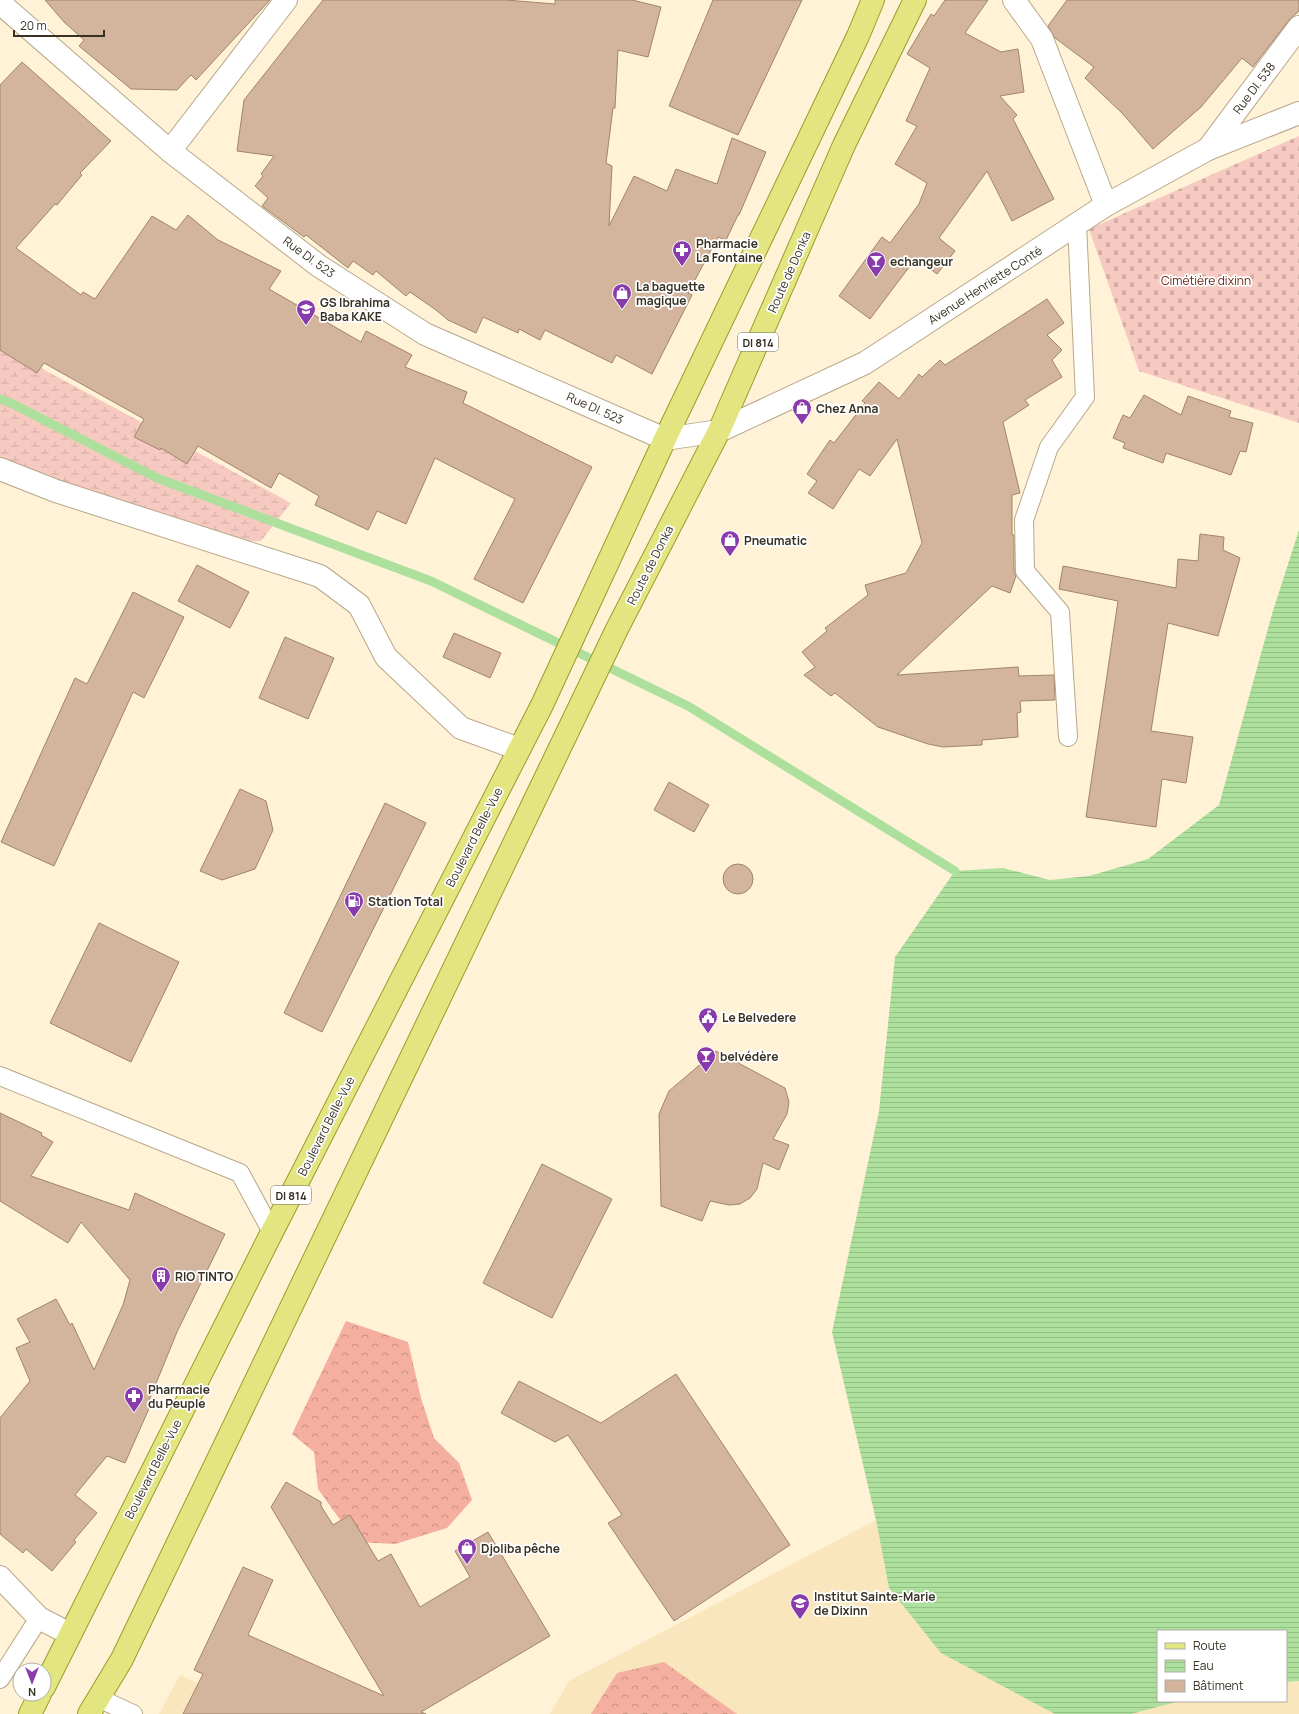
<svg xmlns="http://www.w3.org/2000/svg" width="1299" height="1714" font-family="Manrope,sans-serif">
<defs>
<pattern id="forest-crowns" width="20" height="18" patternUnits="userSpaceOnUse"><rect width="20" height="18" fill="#f4afa0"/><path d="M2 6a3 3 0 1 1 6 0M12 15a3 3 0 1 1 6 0" fill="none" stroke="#c68f82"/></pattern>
<pattern id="wetland-marsh" width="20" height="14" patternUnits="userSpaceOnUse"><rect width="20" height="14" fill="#f6cac1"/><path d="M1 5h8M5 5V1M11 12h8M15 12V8" fill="none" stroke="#d4aea6"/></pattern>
<pattern id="cemetery-stones" width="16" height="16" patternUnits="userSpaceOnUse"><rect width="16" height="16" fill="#f6cac1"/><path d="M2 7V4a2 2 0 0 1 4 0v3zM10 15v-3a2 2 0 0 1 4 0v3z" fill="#d4aea6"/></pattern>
<pattern id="water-rules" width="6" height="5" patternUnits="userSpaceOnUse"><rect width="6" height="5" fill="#ade09c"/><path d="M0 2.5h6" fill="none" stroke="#95c186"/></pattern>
</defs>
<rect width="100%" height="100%" fill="#fff2d7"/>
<path fill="#f9e6bc" d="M876 1520 889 1588 941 1653 1055 1714H550L569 1681Z
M180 1675 266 1714H159Z
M1299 1681V1714H1131L1180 1701H1286V1682Z"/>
<path fill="url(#forest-crowns)" d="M346 1321 408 1342 421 1398 434 1438 459 1463 472 1500 447 1528 395 1544 356 1542 318 1489 314 1452 292 1434Z
M664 1662 737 1714H591L617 1673Z"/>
<path fill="url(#wetland-marsh)" d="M0 346 291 503 261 541H190L0 466Z"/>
<path fill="url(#cemetery-stones)" d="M1299 136V423L1139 371 1089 229Z"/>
<path fill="url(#water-rules)" d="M1299 530V1681L1286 1682V1631H1158V1701H1180L1131 1714H1055L941 1653 889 1588 876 1520 832 1332 879 1111 895 957 955 871 1003 868 1050 880 1089 876 1148 859 1219 805 1272 614Z"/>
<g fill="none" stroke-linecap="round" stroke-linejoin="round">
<path stroke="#ade09c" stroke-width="9" d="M0 399 11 403 157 478 431 581 688 706 955 871"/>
</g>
<path fill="#d3b49d" stroke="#a1846e" d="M45 0H270L196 80 191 75 177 90 131 89 79 46 84 40 64 22Z
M323 0H506L555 4V0H632L661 7 648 57 618 50 615 108H613L606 163 612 166 609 226 634 176 667 191 676 169 717 184 732 138 766 152 739 215H738L726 240 718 237 688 293 692 295 652 374 616 355 612 363 545 330 540 340 519 329 518 333 483 317 476 333 448 320 436 310 410 292 406 296 376 271 373 275 353 261 348 268 306 235 304 237 262 206 268 198 255 186 263 176 261 174 274 156 237 151 244 100Z
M713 0H802L738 135 669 106Z
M945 0H988L965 33 1001 52 1018 49 1024 92 1000 96 1017 115 1013 119 1054 199 1012 221 987 171 939 238 955 251 937 274 916 258 870 319 839 296 882 237 890 243 919 204 927 183 895 164 917 126 906 121 930 68 907 54 931 14 934 16Z
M1067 0H1299V11L1289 20 1253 67 1242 58 1201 107 1153 149 1122 113 1085 78 1094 67 1055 38 1048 26Z
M22 62 111 141 80 173 82 175 57 205 55 204 16 248 81 295 83 292 95 299 152 216 176 230 188 215 218 240 281 271 269 289 361 342 366 331 412 355 405 367 467 392 463 403 592 467 523 603 474 579 515 499 435 458 406 524 377 511 368 530 315 505 319 496 279 473 271 488 198 446 187 464 161 448 160 450 134 437 144 419 44 363 37 373 0 350V85Z
M1047 299 1064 323 1047 335 1062 350 1052 360 1062 377 1025 400 1029 405 1003 422 1020 493 1012 495V535H1014V571L1016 576 1010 593 992 586 897 675 1018 667 1019 676 1054 675 1055 700 1020 701 1021 712 1017 713 1018 737 982 740V745L943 747 928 744 878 727 835 693 831 696 804 675 815 667 802 652 827 631 825 628 868 595 865 585 906 573 922 543 897 439 870 476 859 469 833 509 808 493 817 481 807 474 830 440 834 443 865 403 862 401 879 382 899 399 919 374 922 377 940 360 945 365Z
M1144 395 1181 415 1188 396 1231 411 1229 417 1253 423 1246 452 1240 451 1231 475 1166 453 1163 463 1123 448 1125 443 1113 438 1123 415 1130 418Z
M1200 534 1224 537 1223 550 1240 558 1218 636 1168 623 1151 731 1193 737 1186 783 1162 779 1156 827 1086 817 1118 601 1059 589 1063 566 1176 588 1178 559 1198 561Z
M197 565 249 592 230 628 178 601Z
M133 592 184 617 144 698 133 692 54 866 1 842 75 678 87 684Z
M454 633 501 653 490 678 443 657Z
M285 637 334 658 308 719 259 698Z
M669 782 709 805 694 832 654 810Z
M240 789 266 801 273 830 255 869 222 880 200 871Z
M385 803 426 823 322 1032 284 1013Z
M723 879a15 15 0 1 1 30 0a15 15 0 1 1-30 0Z
M99 923 179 962 131 1062 50 1023Z
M716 1051 785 1088 789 1102 787 1114 773 1139 789 1145 779 1170 763 1163 757 1189 750 1198 740 1204 729 1205 710 1201 702 1221 661 1206 659 1114 669 1091Z
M0 1113 42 1133 41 1135 53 1142 31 1176 129 1210 135 1193 225 1234 177 1332 148 1403 151 1404 125 1463 107 1456 75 1495 97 1513 74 1540 76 1542 52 1571 26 1549 23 1553 0 1534V1418L30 1381 16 1348 30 1342 17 1319 56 1299 70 1325 72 1323 94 1370 123 1305 130 1280 81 1222 68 1243 0 1201Z
M542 1164 612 1199 552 1318 483 1283Z
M676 1374 790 1545 674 1621 608 1523 622 1515 568 1435 555 1442 501 1413 519 1381 601 1423Z
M286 1482 321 1502V1506L333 1525 350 1515 378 1561 391 1554 420 1607 470 1577 455 1551 488 1532 550 1636 421 1712 426 1714H183L203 1674 194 1670 243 1567 273 1580 248 1635 384 1696 271 1507Z"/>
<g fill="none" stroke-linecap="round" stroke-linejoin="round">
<g stroke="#b7a888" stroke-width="20">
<path id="lane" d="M1068 737 1060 612 1025 571 1024 520 1049 447 1085 397 1077 224
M0 1076 240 1173 272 1232
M0 1679 39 1618
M98 1698 133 1714"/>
</g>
<g stroke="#b7a888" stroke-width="24">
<path id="street" d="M1014 0 1042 39 1106 205
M0 3 170 151 319 266 425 334 665 439
M1208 149 1299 27
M170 151 286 0
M0 469 56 491 320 576 359 605 386 657 461 728 519 749
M0 1577 39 1618 70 1634"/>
</g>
<g stroke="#b7a888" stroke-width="24">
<path id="secondary" d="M665 439 719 431 865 363 1106 205 1208 149 1299 113"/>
</g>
<g stroke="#9a9c29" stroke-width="24">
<path id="primary" d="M44 1687 272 1232 542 705 665 439 858 36 873 0
M30 1714 40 1694
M89 1714 122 1659 617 629 719 431 844 145 915 0"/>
</g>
<use href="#lane" stroke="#fff" stroke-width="18"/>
<use href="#street" stroke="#fff" stroke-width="22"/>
<use href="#secondary" stroke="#fff" stroke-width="22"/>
<use href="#primary" stroke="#e3e680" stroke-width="22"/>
</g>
<defs>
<g id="pharmacy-pin" transform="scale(1)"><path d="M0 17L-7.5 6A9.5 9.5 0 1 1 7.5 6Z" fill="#893aab" stroke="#fff"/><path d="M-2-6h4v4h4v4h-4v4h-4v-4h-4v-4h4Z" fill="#fff"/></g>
<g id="bar-pin" transform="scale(1)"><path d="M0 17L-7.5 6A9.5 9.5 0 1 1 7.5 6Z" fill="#893aab" stroke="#fff"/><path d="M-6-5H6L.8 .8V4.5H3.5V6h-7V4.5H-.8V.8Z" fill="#fff"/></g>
<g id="shop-pin" transform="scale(1)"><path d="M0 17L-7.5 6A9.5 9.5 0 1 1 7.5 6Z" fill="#893aab" stroke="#fff"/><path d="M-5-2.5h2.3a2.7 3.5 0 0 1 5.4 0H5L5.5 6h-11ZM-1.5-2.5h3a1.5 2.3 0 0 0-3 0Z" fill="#fff"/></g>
<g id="school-pin" transform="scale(1)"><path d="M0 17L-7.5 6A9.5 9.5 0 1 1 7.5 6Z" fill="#893aab" stroke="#fff"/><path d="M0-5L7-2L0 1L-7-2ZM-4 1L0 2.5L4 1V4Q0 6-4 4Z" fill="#fff"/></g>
<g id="fuel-pin" transform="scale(1)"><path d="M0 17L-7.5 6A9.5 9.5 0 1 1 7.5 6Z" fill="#893aab" stroke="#fff"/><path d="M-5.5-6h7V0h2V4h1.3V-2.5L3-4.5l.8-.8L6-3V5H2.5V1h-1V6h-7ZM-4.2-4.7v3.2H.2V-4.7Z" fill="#fff"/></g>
<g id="civic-pin" transform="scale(1)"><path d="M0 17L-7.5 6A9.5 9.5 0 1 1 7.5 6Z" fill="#893aab" stroke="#fff"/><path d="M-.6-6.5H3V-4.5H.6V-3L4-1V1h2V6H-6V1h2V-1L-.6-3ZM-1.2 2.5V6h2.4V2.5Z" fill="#fff"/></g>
<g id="building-pin" transform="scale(1)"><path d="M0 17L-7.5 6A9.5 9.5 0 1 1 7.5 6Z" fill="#893aab" stroke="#fff"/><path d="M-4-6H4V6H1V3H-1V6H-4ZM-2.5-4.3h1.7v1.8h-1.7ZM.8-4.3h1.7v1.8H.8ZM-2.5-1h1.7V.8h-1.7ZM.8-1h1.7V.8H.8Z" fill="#fff"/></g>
</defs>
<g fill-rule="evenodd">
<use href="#pharmacy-pin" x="682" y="250"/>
<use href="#bar-pin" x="876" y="261"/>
<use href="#shop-pin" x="622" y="293"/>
<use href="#school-pin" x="306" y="309"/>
<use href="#shop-pin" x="802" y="408"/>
<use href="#shop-pin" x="730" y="540"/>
<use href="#fuel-pin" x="354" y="901"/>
<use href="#civic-pin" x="708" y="1017"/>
<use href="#bar-pin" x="706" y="1056"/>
<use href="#building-pin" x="161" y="1276"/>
<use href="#pharmacy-pin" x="134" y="1396"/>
<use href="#shop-pin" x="467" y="1548"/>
<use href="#school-pin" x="800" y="1603"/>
</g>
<g text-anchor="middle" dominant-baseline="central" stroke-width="3.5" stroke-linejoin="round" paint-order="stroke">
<g fill="#fff" stroke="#736f66" stroke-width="1">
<rect x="738" y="333" width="40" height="18" rx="3"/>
<rect x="271" y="1186" width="40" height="18" rx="3"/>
</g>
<g font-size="11" font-weight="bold" fill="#373124">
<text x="758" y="342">DI 814</text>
<text x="291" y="1195">DI 814</text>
</g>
<g font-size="12" fill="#373124" stroke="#fff">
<text transform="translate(1254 88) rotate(-53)">Rue DI. 538</text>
<text transform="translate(309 257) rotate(36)">Rue DI. 523</text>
<text transform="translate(789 272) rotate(-66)">Route de Donka</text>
<text transform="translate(985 285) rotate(-33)">Avenue Henriette Conté</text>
<text transform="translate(595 408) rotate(24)">Rue DI. 523</text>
<text transform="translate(650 565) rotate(-63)">Route de Donka</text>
<text transform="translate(474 837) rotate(-63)">Boulevard Belle-Vue</text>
<text transform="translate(326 1126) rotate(-63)">Boulevard Belle-Vue</text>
<text transform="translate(153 1469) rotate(-63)">Boulevard Belle-Vue</text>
</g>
<g font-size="12" font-weight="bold" fill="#373124" stroke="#fff" text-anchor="start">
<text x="696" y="243">Pharmacie<tspan x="696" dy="14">La Fontaine</tspan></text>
<text x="890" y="261">echangeur</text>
<text x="636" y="286">La baguette<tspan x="636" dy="14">magique</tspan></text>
<text x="320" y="302">GS Ibrahima<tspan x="320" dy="14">Baba KAKE</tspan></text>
<text x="816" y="408">Chez Anna</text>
<text x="744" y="540">Pneumatic</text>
<text x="368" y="901">Station Total</text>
<text x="722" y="1017">Le Belvedere</text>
<text x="720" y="1056">belvédère</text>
<text x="175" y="1276">RIO TINTO</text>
<text x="148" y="1389">Pharmacie<tspan x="148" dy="14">du Peuple</tspan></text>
<text x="481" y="1548">Djoliba pêche</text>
<text x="814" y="1596">Institut Sainte-Marie<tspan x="814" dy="14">de Dixinn</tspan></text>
</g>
<g font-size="12" fill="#661d0e" stroke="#fff">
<text x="1206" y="280">Cimétière dixinn</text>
</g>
</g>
<rect x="1157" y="1630" width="130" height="72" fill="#ffffff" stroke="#afada7"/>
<rect x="1165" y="1643" width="20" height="6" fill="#e3e680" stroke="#afada7"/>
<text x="1193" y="1650" font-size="12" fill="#373124">Route</text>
<rect x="1165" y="1660" width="20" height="12" fill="url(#water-rules)" stroke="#afada7"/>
<text x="1193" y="1670" font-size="12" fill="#373124">Eau</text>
<rect x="1165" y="1680" width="20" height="12" fill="#d3b49d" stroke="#afada7"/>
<text x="1193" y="1690" font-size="12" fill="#373124">Bâtiment</text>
<g transform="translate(32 1682) rotate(180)"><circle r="19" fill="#ffffff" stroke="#afada7"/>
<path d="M0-3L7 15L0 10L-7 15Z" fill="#893aab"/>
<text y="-6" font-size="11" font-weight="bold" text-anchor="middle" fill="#373124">N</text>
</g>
<path d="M14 30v6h90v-6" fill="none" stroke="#373124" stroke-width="2"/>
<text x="20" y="30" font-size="12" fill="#373124" stroke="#ffffff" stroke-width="3" paint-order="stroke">20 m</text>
</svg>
